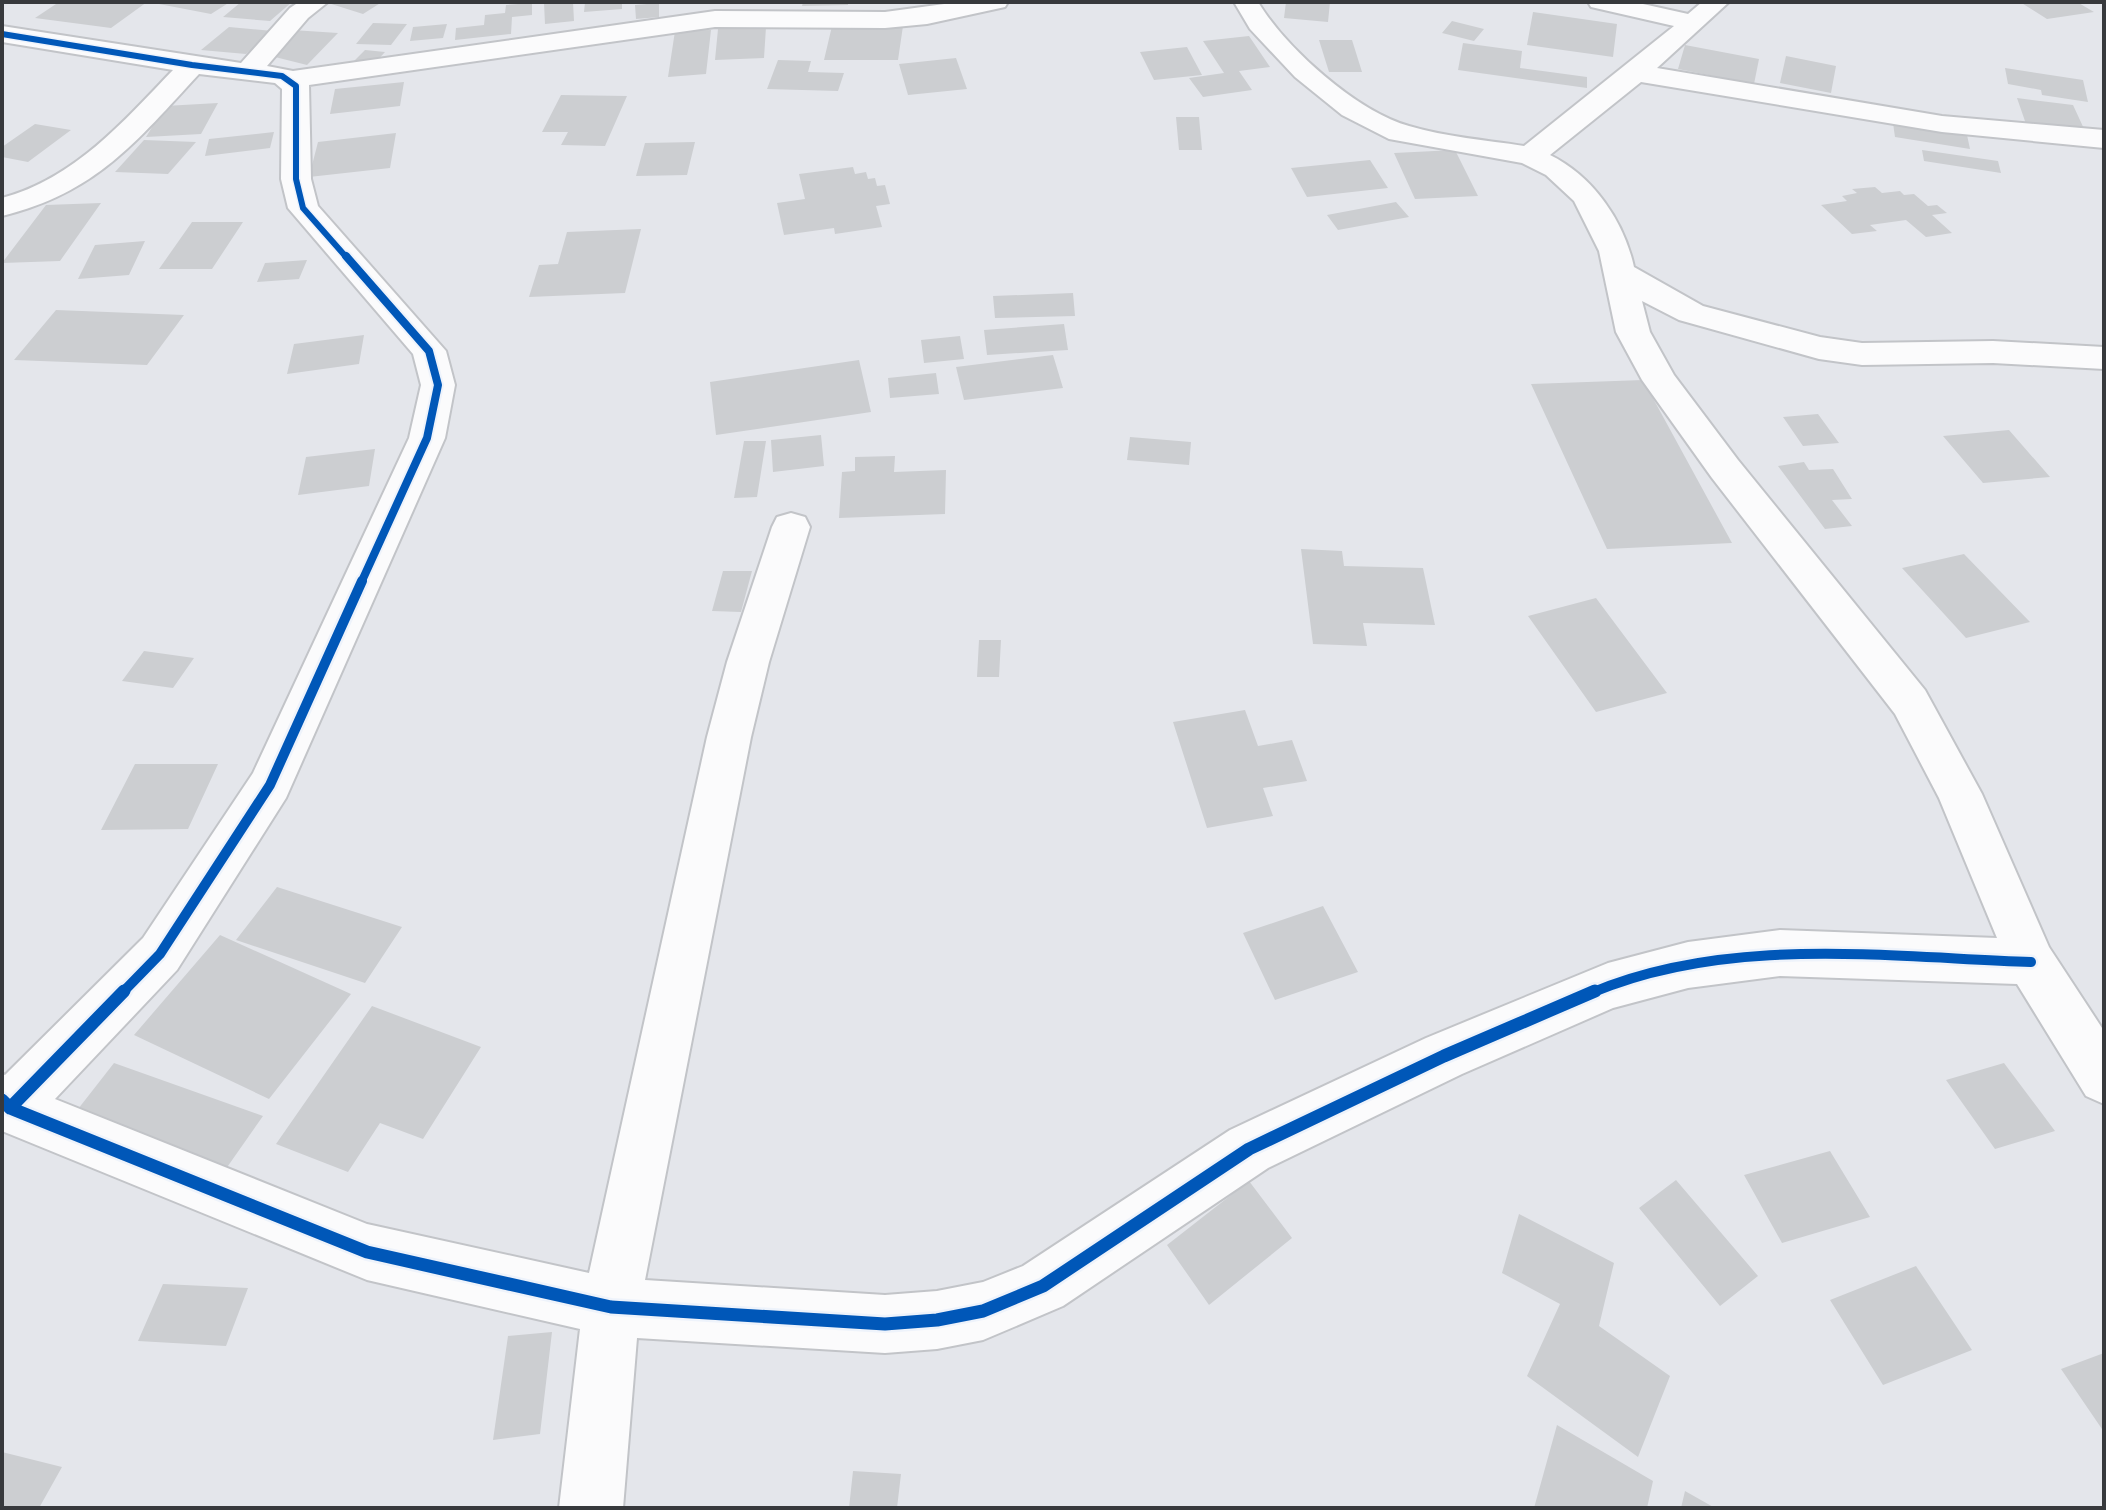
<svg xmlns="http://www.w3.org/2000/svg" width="2106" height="1510" font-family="'Libre Baskerville',serif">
<rect width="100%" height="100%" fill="#e4e6eb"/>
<path fill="#ccced1" d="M59 2H147L111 28 35 18Z
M163 2H230L211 14 159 4Z
M241 2H292L270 21 223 17Z
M325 2H382L363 14Z
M573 2 574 21 545 24 544 3Z
M585 2H622V9L584 12Z
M803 2H848V5L802 6Z
M1286 2H1330L1328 22 1284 18Z
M2020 2H2077L2094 12 2047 19Z
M532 3V15L512 17 511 34 455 40 456 28 484 25 485 15 505 13 506 5Z
M659 3V17L636 19 635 5Z
M1533 12 1617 24 1613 57 1527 45Z
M1452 21 1484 29 1474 41 1442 33Z
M373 23 407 24 391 45 356 44Z
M447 24 443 38 410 41 413 27Z
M832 26H903L898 60H824Z
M229 27 273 31 246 54 201 50Z
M766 27 764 58 715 60 718 29Z
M292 30 338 33 307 65 267 55Z
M711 30 706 74 668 77 675 31Z
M1249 36 1270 67 1239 71 1252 90 1203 97 1189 78 1224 73 1203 41Z
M1319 40H1352L1362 72H1329Z
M1463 43 1522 51 1520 68 1587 77V88L1458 70Z
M1685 45 1759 59 1754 84 1678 69Z
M1187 47 1202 75 1154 80 1140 52Z
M365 50 385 52 374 64 353 62Z
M1786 56 1836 66 1831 93 1780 83Z
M956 58 967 89 908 95 899 64Z
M778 60 811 61 808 72 844 73 838 91 767 89Z
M2005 68 2083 80 2088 102 2042 95 2041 90 2008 84Z
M404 82 400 106 330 114 335 89Z
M561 95 627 96 605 146 561 145 568 132H542Z
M2017 98 2073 105 2085 131 2026 124Z
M218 103 201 134 146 137 165 106Z
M1176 117H1199L1202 150H1179Z
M1893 123 1967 135 1970 149 1895 137Z
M35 124 71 130 28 162 2 157V147Z
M274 132 270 148 205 156 209 139Z
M396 133 390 168 309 177 318 142Z
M144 140 196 142 168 174 115 172Z
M695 142 687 175 636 176 645 143Z
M1455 150 1478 196 1415 199 1394 153Z
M1922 150 1998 161 2001 173 1924 161Z
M1370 160 1388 188 1307 197 1291 168Z
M853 167 855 174 866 172 868 179 875 178 877 186 885 185 890 204 876 206 882 227 835 234 834 228 784 235 777 203 805 199 799 174Z
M1875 187 1882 193 1900 191 1904 195 1914 194 1928 206 1937 205 1947 213 1932 215 1952 233 1926 237 1906 220 1870 225 1877 231 1852 234 1821 205 1847 201 1842 196 1857 193 1852 189Z
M1396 202 1409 217 1338 230 1327 215Z
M101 203 60 261 2 263 46 205Z
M192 222H243L212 269H159Z
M641 229 625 293 529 297 539 265 558 264 567 232Z
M145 241 129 275 78 279 95 245Z
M307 260 299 279 257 282 265 263Z
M1073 293 1075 316 995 318 993 296Z
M56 310 184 315 147 365 14 360Z
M1064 324 1068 350 987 355 984 330Z
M364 335 359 364 287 374 294 344Z
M960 336 964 359 924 363 921 340Z
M1053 355 1063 388 964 400 956 367Z
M859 360 871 412 716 435 710 382Z
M936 373 939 394 890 398 888 378Z
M1643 380 1732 543 1607 549 1531 384Z
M1818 414 1839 443 1803 446 1783 417Z
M2009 430 2050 477 1983 483 1943 436Z
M821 435 824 466 773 472 771 440Z
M1130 437 1191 442 1189 465 1127 460Z
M744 441H766L757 497 734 498Z
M375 449 369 486 298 495 306 457Z
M895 456 894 472 946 470 945 514 839 518 842 472 855 471V457Z
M1804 462 1809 470 1833 469 1852 499 1832 500 1852 526 1825 529 1778 466Z
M1301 549 1342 551 1344 566 1423 568 1435 625 1363 623 1367 646 1313 644Z
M1964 554 2030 622 1966 638 1902 568Z
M723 571H752L741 612 712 611Z
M1596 598 1667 693 1596 712 1528 616Z
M979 640H1001L999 677H977Z
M144 651 194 658 173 688 122 681Z
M1245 710 1258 746 1292 740 1307 781 1263 788 1273 816 1207 828 1173 722Z
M135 764H218L188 829 101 830Z
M277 887 402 927 365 983 236 940Z
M1323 906 1358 972 1275 1000 1243 933Z
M220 935 351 994 269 1099 134 1035Z
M372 1006 481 1047 423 1139 380 1123 348 1172 276 1144Z
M114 1063 263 1116 216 1183 64 1127Z
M2004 1063 2055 1131 1995 1149 1946 1080Z
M1830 1151 1870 1217 1782 1243 1744 1175Z
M1676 1180 1758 1276 1720 1306 1639 1208Z
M1249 1181 1292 1238 1209 1305 1167 1245Z
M1519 1214 1614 1263 1599 1326 1670 1376 1638 1457 1527 1376 1560 1304 1502 1273Z
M1916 1266 1972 1350 1883 1385 1830 1300Z
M163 1284 248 1288 226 1346 138 1341Z
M552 1332 540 1434 493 1440 508 1336Z
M2104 1353V1432L2061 1369Z
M1557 1425 1653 1481 1647 1508H1534Z
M2 1452 62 1467 39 1508H2Z
M853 1471 901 1474 897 1508H849Z
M1685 1491 1715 1508H1681Z"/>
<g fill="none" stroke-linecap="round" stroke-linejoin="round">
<g stroke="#c2c4c8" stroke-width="4">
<path id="street" d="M299 2H328L308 18 267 66 293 71 715 11 885 12 959 2H1008L1005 7 927 24 885 28 715 27 309 85 311 179 318 206 446 351 455 385 445 438 286 798 177 970 55 1099 367 1224 589 1273 707 737 727 662 772 527 777 517 791 513 805 517 810 527 769 662 751 737 645 1280 885 1295 937 1291 983 1282 1023 1266 1230 1130 1426 1038 1608 963 1688 942 1780 930 1997 938 1939 798 1895 714 1712 478 1642 380 1616 332 1599 251 1574 201 1546 175 1522 163 1389 139 1342 115 1295 77 1250 29 1234 2H1258C1286 48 1356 111 1409 126 1446 137 1486 140 1524 146L1674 26 1591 7 1588 2H1634L1688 14 1702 2H1729L1657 68 1942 116 2104 130V148L1942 132 1641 82 1550 155C1593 176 1624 221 1634 267L1703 306 1820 337 1862 343 1993 341 2104 347V369L1993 363 1862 365 1819 359 1679 320 1642 301 1650 332 1674 375 1738 460 1925 690 1982 794 2049 947 2104 1031V1104L2086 1096 2017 984 1780 976 1688 988 1613 1008 1462 1074 1268 1168 1063 1306 983 1340 937 1349 885 1353 637 1338 623 1508H559L580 1329 367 1280 2 1131V1074L5 1075 143 938 253 773 409 438 421 385 413 354 288 208 281 179 282 89 275 83 199 74C136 142 96 193 2 216V198C74 179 123 122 173 70L2 42V26L241 63 290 8Z"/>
</g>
<use href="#street" fill="#fbfbfc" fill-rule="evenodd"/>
<g stroke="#eef3fb" stroke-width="9">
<path id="cycleway-far3" d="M2 34 192 65 282 76 296 86V179L303 208 347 258"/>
</g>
<g stroke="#eef3fb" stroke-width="12">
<path id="cycleway-far2" d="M346 256 429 351 438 385 427 438 361 583"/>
</g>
<g stroke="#eef3fb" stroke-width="15">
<path id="cycleway-far1" d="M122 993 160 954 270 785 362 581
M1591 993C1728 935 1886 957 2031 962"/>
</g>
<g stroke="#eef3fb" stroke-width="18">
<path id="cycleway" d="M2 1100 10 1108 367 1252 611 1307 885 1324 937 1320 983 1311 1043 1286 1249 1149 1444 1056 1595 991
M10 1108 124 991"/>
</g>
<use href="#cycleway-far3" stroke="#0057b8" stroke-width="6"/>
<use href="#cycleway-far2" stroke="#0057b8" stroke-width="8"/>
<use href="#cycleway-far1" stroke="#0057b8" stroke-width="10"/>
<use href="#cycleway" stroke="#0057b8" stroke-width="13"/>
</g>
<rect width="2106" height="1510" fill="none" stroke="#37393c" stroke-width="8"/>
</svg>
